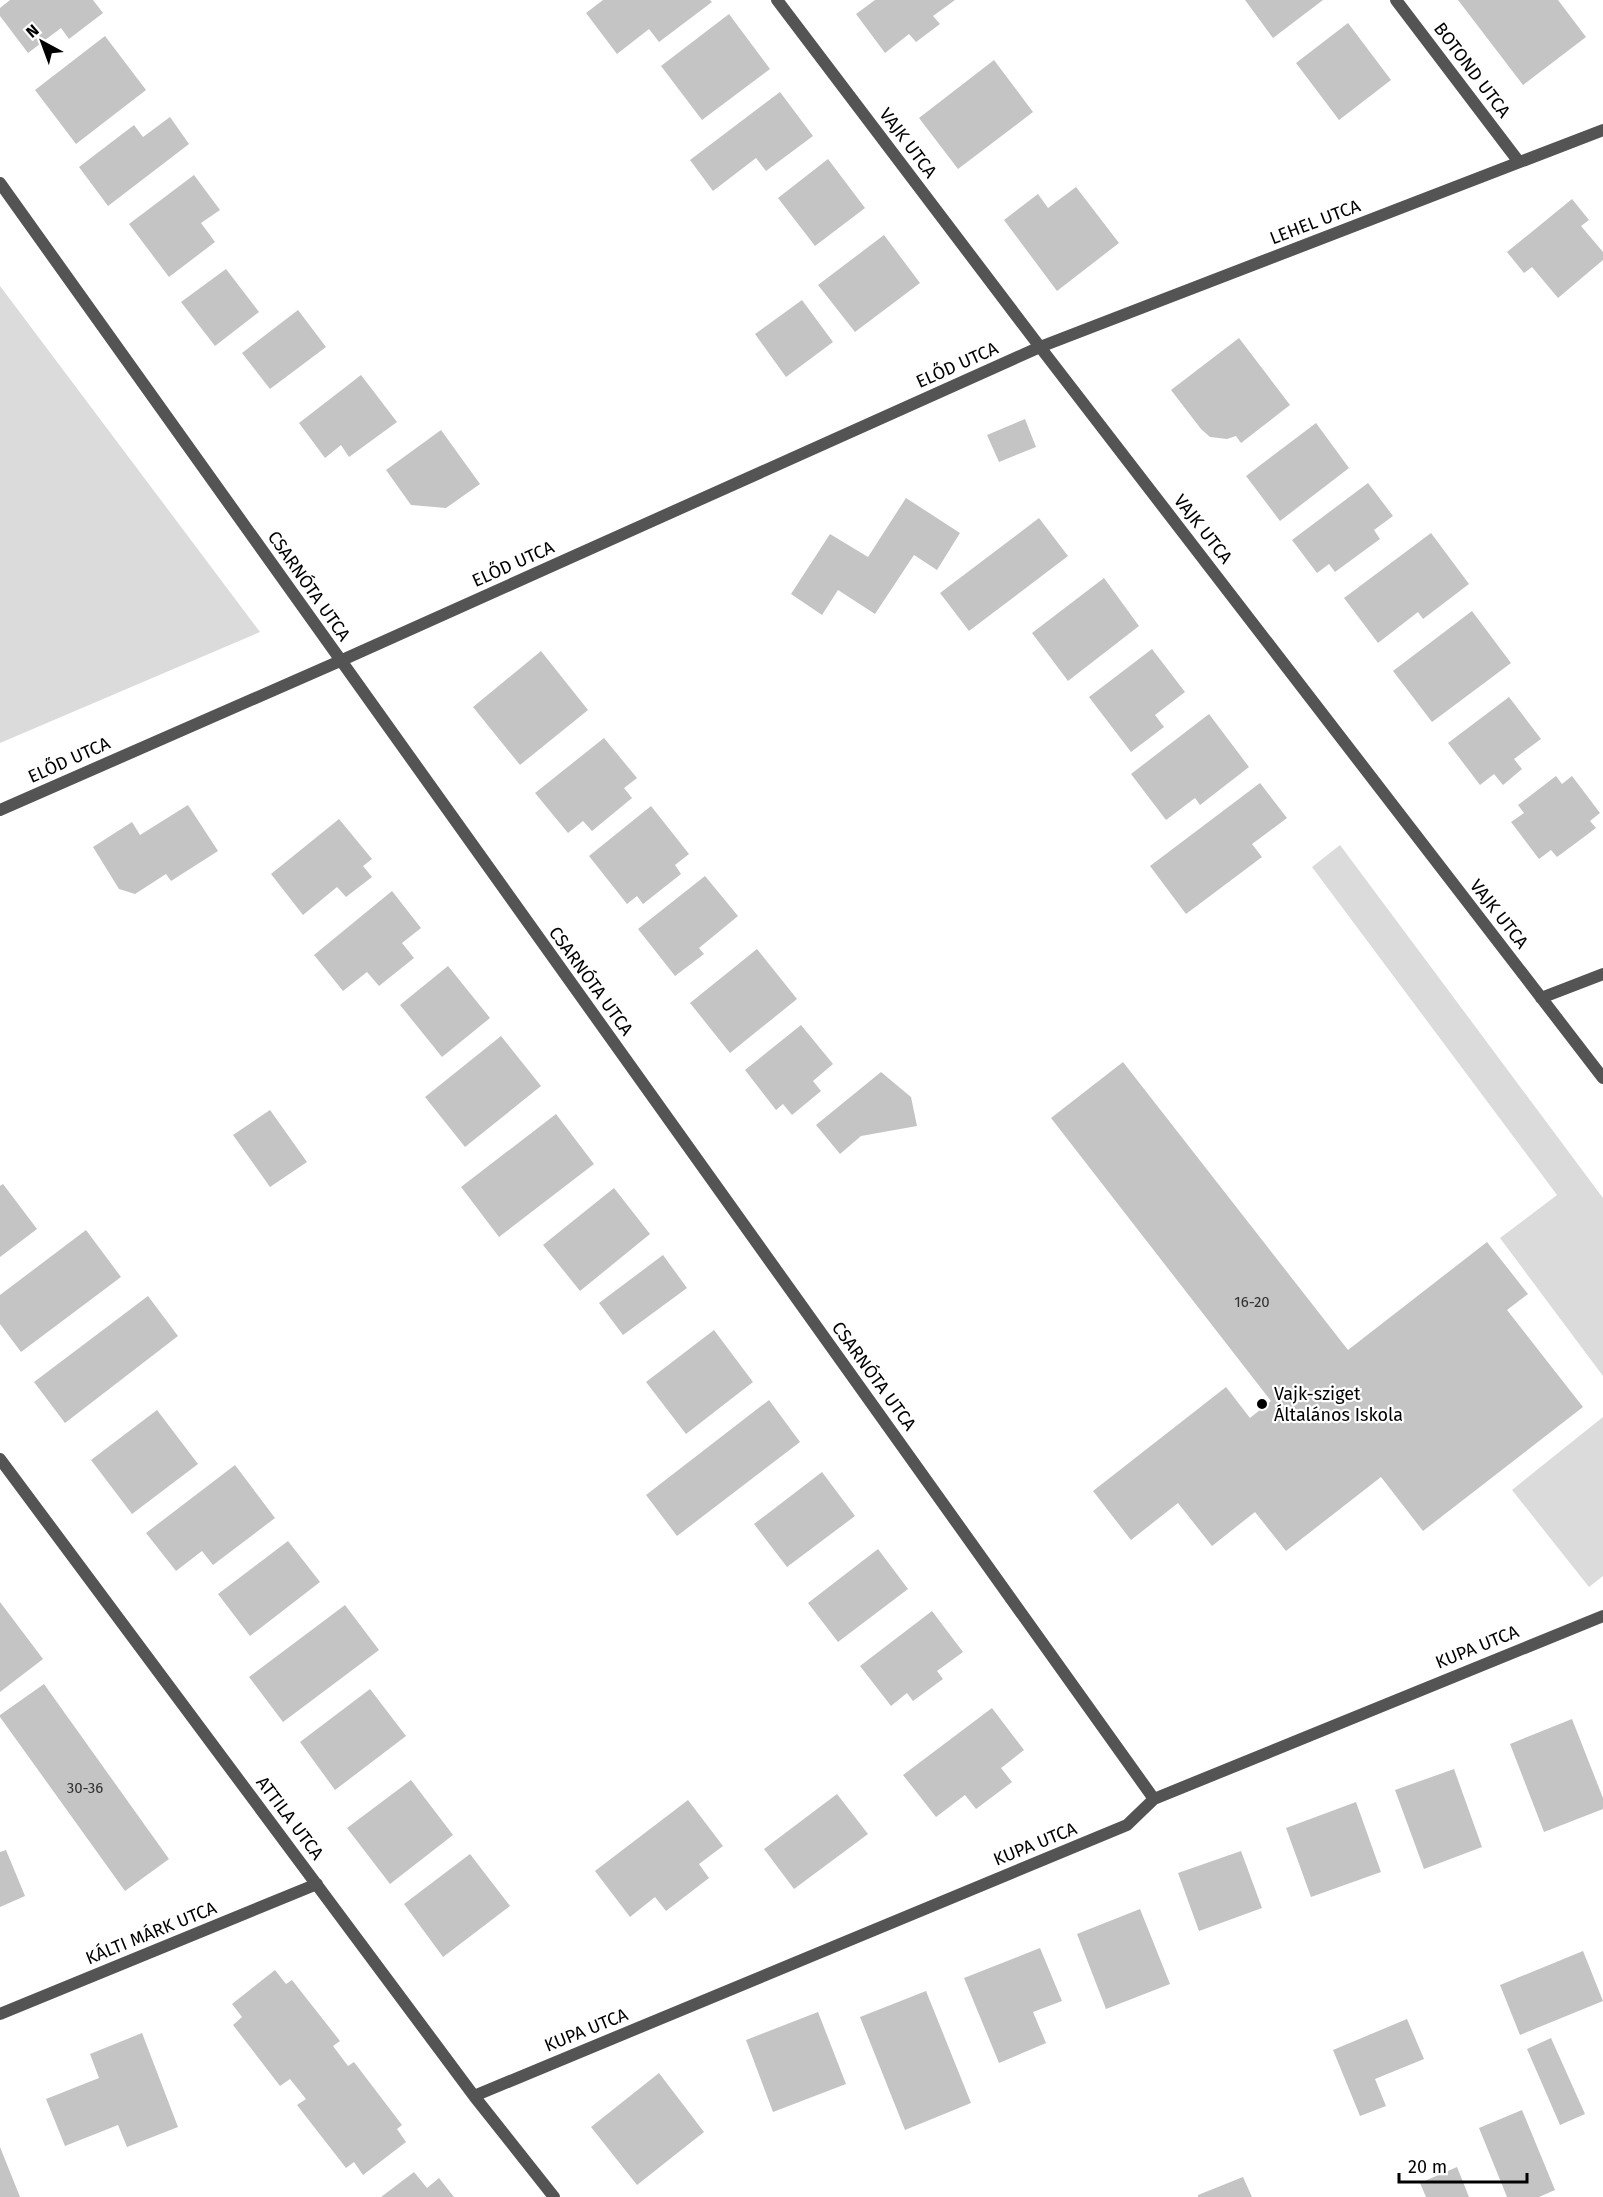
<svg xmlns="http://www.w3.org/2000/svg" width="1603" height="2197" font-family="'Fira Sans',sans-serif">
<rect width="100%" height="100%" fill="#fff"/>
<path fill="#dbdbdb" d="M0 286 260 632 0 743Z
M1340 845 1603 1198V1376L1500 1238 1557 1195 1312 867Z
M1603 1417V1576L1589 1587 1512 1490Z"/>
<path fill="#c4c4c4" d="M10 0H93L103 13 69 39 61 28 28 53 0 16V8Z
M603 0H710L712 2 659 42 649 29 617 54 586 13Z
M875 0H955L933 16 940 24 916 42 909 34 885 53 856 14Z
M1245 0H1323L1273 38Z
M1458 0H1558L1586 37 1523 85Z
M729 14 770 69 702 120 661 66Z
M1348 23 1391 80 1339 120 1296 63Z
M105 36 146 90 76 144 35 90Z
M994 60 1033 112 958 169 919 118Z
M780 92 813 136 766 171 756 158 713 191 690 160Z
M170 117 189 144 108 206 79 167 134 125 143 137Z
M828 159 865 208 815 246 778 198Z
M194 175 220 210 201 223 215 242 169 277 129 224Z
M1076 187 1119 243 1057 291 1004 220 1038 194 1048 208Z
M1572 199 1589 220 1581 226 1603 252V260L1558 298 1532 267 1524 273 1507 252Z
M884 235 920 283 855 332 818 285Z
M226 269 259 312 215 346 181 302Z
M802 300 833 342 786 377 755 334Z
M298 310 326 347 270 389 242 353Z
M1239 338 1290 405 1241 443 1236 436 1227 439 1210 437 1201 429 1171 390Z
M361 375 397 422 349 457 341 445 325 458 299 423Z
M1025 419 1036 447 999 462 987 435Z
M1316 423 1349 468 1280 521 1246 476Z
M441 430 480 484 446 508 411 505 386 470Z
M1368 483 1393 516 1374 530 1380 539 1335 572 1329 564 1317 573 1292 540Z
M906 498 960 533 937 570 914 555 875 614 838 590 822 615 791 594 830 534 868 557Z
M1039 518 1068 556 969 631 940 593Z
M1431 533 1469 584 1423 619 1418 612 1378 643 1344 598Z
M1104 578 1139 626 1068 681 1032 633Z
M1472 611 1511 663 1432 722 1393 671Z
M1152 649 1185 692 1155 715 1164 727 1131 752 1089 697Z
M541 651 588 710 520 765 473 707Z
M1509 697 1541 739 1514 759 1522 769 1503 785 1494 774 1480 785 1448 743Z
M1209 714 1249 767 1200 805 1195 798 1166 820 1131 774Z
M604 738 637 778 624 788 632 798 592 831 583 821 568 833 535 793Z
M1556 776 1562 784 1572 776 1600 813 1590 821 1596 828 1557 857 1551 850 1539 859 1511 822 1524 813 1518 805Z
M1260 783 1287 818 1252 844 1262 857 1186 914 1150 866Z
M188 805 218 851 171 881 166 874 135 894 119 889 93 847 132 822 140 835Z
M651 806 689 854 675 865 681 874 643 904 637 896 627 904 589 856Z
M339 819 372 859 363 866 372 877 346 897 337 887 303 915 271 874Z
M705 876 738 916 699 948 704 954 675 976 638 929Z
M392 891 421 928 402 943 414 958 379 986 367 972 343 991 314 955Z
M757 949 797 999 730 1053 690 1003Z
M448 966 490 1018 442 1057 400 1005Z
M801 1025 833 1064 813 1081 821 1091 792 1115 783 1104 776 1110 745 1070Z
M501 1036 541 1086 465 1147 425 1097Z
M1123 1062 1348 1350 1487 1242 1528 1294 1507 1310 1583 1407 1423 1531 1381 1477 1286 1551 1255 1512 1212 1546 1178 1503 1131 1540 1093 1491 1226 1387 1250 1418 1271 1401 1051 1118Z
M881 1072 911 1097 917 1126 861 1136 840 1154 816 1125Z
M270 1110 307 1162 270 1187 233 1135Z
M556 1114 594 1164 499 1237 461 1187Z
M3 1184 37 1229 0 1257V1186Z
M614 1188 650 1234 580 1291 543 1245Z
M86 1230 121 1277 21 1352 0 1324V1295Z
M663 1255 687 1288 623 1335 599 1303Z
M148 1296 178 1336 65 1423 34 1382Z
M714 1330 753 1382 686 1434 646 1382Z
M769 1400 800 1442 677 1536 646 1495Z
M157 1410 198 1464 132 1514 91 1460Z
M235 1465 275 1518 213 1565 202 1551 176 1571 146 1533Z
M822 1472 855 1516 787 1567 754 1524Z
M288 1541 320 1582 250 1636 218 1594Z
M878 1549 908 1589 838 1642 808 1603Z
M0 1602 43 1659 0 1692Z
M345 1605 379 1650 283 1722 249 1677Z
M932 1611 963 1652 937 1671 943 1679 913 1701 907 1693 891 1706 860 1666Z
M44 1684 169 1859 125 1891 0 1717V1715Z
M370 1689 406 1736 335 1790 300 1742Z
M992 1708 1024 1750 1001 1768 1012 1782 976 1809 965 1795 936 1817 903 1775Z
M1572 1719 1603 1798V1809L1544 1832 1510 1744Z
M1454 1769 1482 1847 1424 1869 1395 1790Z
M411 1780 453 1835 390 1884 347 1828Z
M837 1794 868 1834 794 1889 764 1849Z
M688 1800 723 1846 699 1864 709 1878 666 1911 655 1897 630 1917 595 1871Z
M1356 1802 1381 1872 1311 1897 1286 1828Z
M6 1850 25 1896 0 1907V1852Z
M1241 1851 1262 1908 1199 1931 1178 1873Z
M470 1854 510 1906 443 1957 404 1904Z
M1140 1909 1170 1984 1106 2009 1077 1934Z
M1040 1948 1062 2001 1033 2012 1046 2043 999 2063 964 1978Z
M1583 1951 1603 2001 1520 2035 1500 1985Z
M275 1970 286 1984 292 1980 340 2041 333 2046 348 2066 354 2062 402 2125 397 2129 406 2142 363 2175 354 2162 346 2168 297 2105 306 2099 290 2079 280 2086 233 2025 242 2017 232 2004Z
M926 1991 971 2103 905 2130 860 2017Z
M818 2012 846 2084 773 2112 746 2040Z
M1407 2019 1424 2059 1375 2079 1386 2106 1360 2116 1333 2050Z
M142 2033 178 2127 127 2147 118 2125 65 2146 46 2099 99 2078 90 2054Z
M1551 2038 1585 2114 1560 2125 1527 2049Z
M659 2073 704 2132 637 2185 591 2127Z
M1522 2110 1555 2190 1539 2197H1507L1479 2128Z
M0 2147 20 2197H0Z
M1457 2167 1469 2197H1426L1420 2183Z
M414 2172 427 2188 439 2178 454 2197H381Z
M1243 2177 1252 2197H1198V2195Z"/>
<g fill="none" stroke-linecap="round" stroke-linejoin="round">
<path stroke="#545454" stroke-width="12" d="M777 0 1040 347 1603 1078
M1396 0 1519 162
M0 183 1154 1799
M0 810 340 661 1040 347 1603 130
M1541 998 1603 974
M0 1459 474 2096 554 2197
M0 2014 317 1884
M474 2096 1127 1825 1154 1799 1603 1616"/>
</g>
<circle fill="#000" stroke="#fff" stroke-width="2" cx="1262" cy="1404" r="6"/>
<g text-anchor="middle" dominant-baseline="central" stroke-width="4.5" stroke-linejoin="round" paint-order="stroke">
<g font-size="15" fill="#313131">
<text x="1252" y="1302">16-20</text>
<text x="85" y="1788">30-36</text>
</g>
<g font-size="18" fill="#000" stroke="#fff">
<text transform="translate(1472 70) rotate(53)">BOTOND UTCA</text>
<text transform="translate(908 143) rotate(53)">VAJK UTCA</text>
<text transform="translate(1315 222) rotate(-21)">LEHEL UTCA</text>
<text transform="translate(957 365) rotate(-24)">ELŐD UTCA</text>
<text transform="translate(1203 529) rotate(52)">VAJK UTCA</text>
<text transform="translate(513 564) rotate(-24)">ELŐD UTCA</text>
<text transform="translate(309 586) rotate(55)">CSARNÓTA UTCA</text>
<text transform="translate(69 760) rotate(-24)">ELŐD UTCA</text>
<text transform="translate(1499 914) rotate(52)">VAJK UTCA</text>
<text transform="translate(591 981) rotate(54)">CSARNÓTA UTCA</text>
<text transform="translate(874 1376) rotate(54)">CSARNÓTA UTCA</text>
<text transform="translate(1477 1647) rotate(-22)">KUPA UTCA</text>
<text transform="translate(290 1818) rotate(53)">ATTILA UTCA</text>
<text transform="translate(1035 1844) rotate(-22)">KUPA UTCA</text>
<text transform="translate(151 1933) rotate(-22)">KÁLTI MÁRK UTCA</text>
<text transform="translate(586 2030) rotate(-22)">KUPA UTCA</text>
</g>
<g font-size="18" fill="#000" stroke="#fff" text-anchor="start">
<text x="1274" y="1394">Vajk-sziget<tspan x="1274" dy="21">Általános Iskola</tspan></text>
</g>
</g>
<g transform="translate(42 42) rotate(319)" stroke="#ffffff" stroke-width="4.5" paint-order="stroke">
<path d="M0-4.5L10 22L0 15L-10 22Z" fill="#000000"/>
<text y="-9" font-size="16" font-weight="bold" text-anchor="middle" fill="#000000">N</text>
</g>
<path d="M1399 2173v9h128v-9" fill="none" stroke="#000000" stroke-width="3"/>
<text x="1408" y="2173" font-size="18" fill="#000000" stroke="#ffffff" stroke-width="4.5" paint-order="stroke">20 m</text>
</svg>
